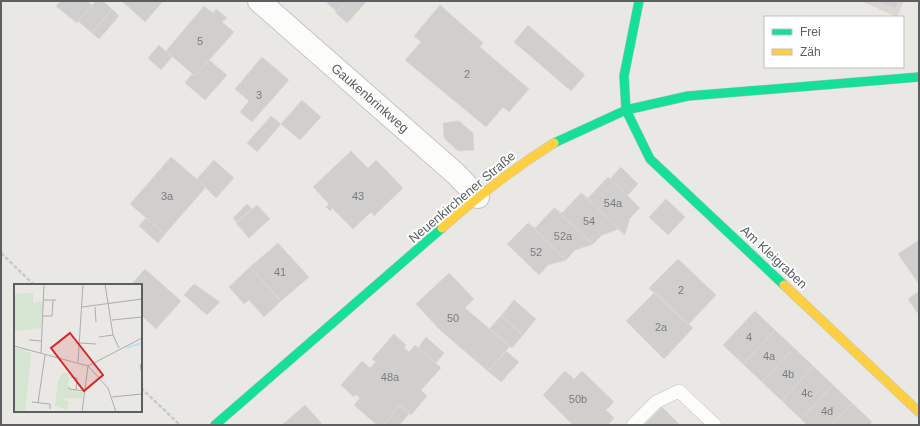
<svg xmlns="http://www.w3.org/2000/svg" width="920" height="426" font-family="Arial,sans-serif">
<rect width="100%" height="100%" fill="#eae8e5"/>
<path fill="#dad7d5" d="M861 1H904L897 17Z"/>
<path fill="#d1cfce" stroke="#dad8d4" d="M61 1H87L92 5 77 23 56 6Z
M96 1H103L112 9 92 33 78 21Z
M122 1H163L145 22Z
M329 1H347L336 13V11L327 3Z
M347 1 366 2 347 23 336 13Z
M878 1H899L895 9Z
M440 5 483 43 480 47 529 89 509 112 503 107 486 127 405 60 421 42 414 36Z
M204 6 213 13 216 9 227 18 222 22 234 32 195 76 166 51Z
M112 9 119 16 99 39 92 33Z
M528 25 585 75 571 91 514 42Z
M159 45 172 57 161 70 148 58Z
M262 57 289 80 252 122 240 112 249 101 235 89Z
M209 60 227 75 205 100 185 83 192 74 195 76Z
M302 100 321 117 300 140 281 124Z
M271 116 281 124 257 152 247 143Z
M459 121 473 133 474 150 458 151 444 138 443 123Z
M351 151 368 168 376 160 403 188 374 216 371 212 353 229 332 208 330 211 326 207 329 204 313 187Z
M171 157 206 187 165 234 130 204Z
M214 160 234 178 216 198 197 179Z
M621 167 638 184 627 196 610 179Z
M608 177 640 208 630 218 625 234 581 193 588 198Z
M581 193 625 234 624 235 618 229 602 235 593 244 554 208 562 213Z
M666 199 685 217 668 235 649 217Z
M247 204 252 209 237 222 233 218Z
M257 205 270 219 249 238 236 223Z
M554 208 593 244 575 250 566 260 528 223 535 228Z
M146 218 165 234 158 243 139 226Z
M528 223 566 260 548 265 539 275 507 244Z
M919 240V284L898 254Z
M278 243 309 277 281 301 250 267Z
M678 259 716 295 688 325 649 288Z
M250 267 281 301 264 317 249 300 244 304 229 287Z
M145 269 181 301 156 329 141 315V285H131Z
M449 273 474 299 465 308 510 346 488 371 440 330 416 304Z
M194 284 220 302 207 315 184 295Z
M919 291V315L908 299Z
M655 292 693 328 664 359 626 321Z
M514 300 536 319 523 335 501 316Z
M755 311 775 330 743 364 723 345Z
M501 316 523 335 512 348 489 329Z
M775 330 794 348 762 382 743 364Z
M394 334 406 345 404 348 409 352 415 345 441 368 421 390 427 396 411 415 400 405 383 425H377L354 405 360 398 355 394 354 397 341 385 362 361 370 368 376 362 372 359Z
M426 337 444 353 436 363 418 348Z
M794 348 813 366 782 401 762 382Z
M506 351 519 362 501 382 488 371Z
M813 366 833 385 801 419 782 401Z
M565 371 574 379 582 371 614 402 606 410 614 418 608 425H573L543 395Z
M833 385 852 403 832 425H807L801 419Z
M852 403 872 422 869 425H832Z
M305 405 323 425H282Z
M400 405 410 413 399 425H383Z
M662 407 680 425H644Z"/>
<g fill="none" stroke-linecap="round" stroke-linejoin="round">
<g stroke="#c4c5c5" stroke-width="14">
<path id="lane" d="M633 425 656 402 679 391 715 425"/>
</g>
<g stroke="#c4c5c5" stroke-width="24">
<path id="street" d="M259 1 456 174 478 197"/>
</g>
<g stroke="#c4c5c5" stroke-width="10">
<path id="fast" d="M639 1 624 76 626 110 650 159 784 285
M554 143 626 110 688 96 919 77
M215 425 442 228"/>
</g>
<g stroke="#c4c5c5" stroke-width="10">
<path id="slow" d="M442 228C477 197 514 168 554 143
M784 285 919 412"/>
</g>
<path stroke="#c6cbc7" stroke-width="2.5" stroke-dasharray="4 2" stroke-linecap="butt" d="M1 253 34 285
M141 388 180 425"/>
<use href="#lane" stroke="#fcfcfb" stroke-width="13"/>
<use href="#street" stroke="#fcfcfb" stroke-width="22"/>
<use href="#fast" stroke="#16e098" stroke-width="9"/>
<use href="#slow" stroke="#ffcf43" stroke-width="9"/>
</g>
<g text-anchor="middle" dominant-baseline="central" stroke-width="4" stroke-linejoin="round" paint-order="stroke">
<g font-size="11" fill="#7a7c7e">
<text x="200" y="41">5</text>
<text x="467" y="74">2</text>
<text x="259" y="95">3</text>
<text x="167" y="196">3a</text>
<text x="358" y="196">43</text>
<text x="613" y="203">54a</text>
<text x="589" y="221">54</text>
<text x="563" y="236">52a</text>
<text x="536" y="252">52</text>
<text x="280" y="272">41</text>
<text x="681" y="290">2</text>
<text x="453" y="318">50</text>
<text x="661" y="327">2a</text>
<text x="749" y="337">4</text>
<text x="769" y="356">4a</text>
<text x="788" y="374">4b</text>
<text x="390" y="377">48a</text>
<text x="807" y="393">4c</text>
<text x="578" y="399">50b</text>
<text x="827" y="411">4d</text>
</g>
<g font-size="13" fill="#5b5f62" stroke="#fff">
<text transform="translate(370 98) rotate(41)">Gaukenbrinkweg</text>
<text transform="translate(462 197) rotate(-40)">Neuenkirchener Straße</text>
<text transform="translate(774 257) rotate(43)">Am Kleigraben</text>
</g>
</g>
<g transform="translate(14 284)">
<rect width="128" height="128" fill="#eae8e5"/>
<path d="M19 9V19L29 18 27 44 0 47V10ZM0 63 17 69 11 128H0ZM48 89H55L54 106 69 108 68 115 51 114V117H55L53 126 41 122 44 97Z" fill="#d6e5d1"/>
<path fill="none" stroke="#bce2f2" stroke-width="2" d="M112 64 128 59"/>
<path fill="none" stroke="#adadad" stroke-width="1" d="M91 0 99 51 105 64M29 16H42M68 23 128 15M81 23 82 38M29 32H38L39 16M98 36 128 33M85 53 99 51M15 56 28 57M66 59 82 60M0 62 74 82 94 104 102 128M27 69 30 0M64 78 69 0M128 80 126 81 128 91M57 93 63 94 62 106M55 103V105L70 107M98 113 128 110M18 118 36 120V125M24 119 31 71M68 128 74 82 128 54"/>
<path fill="#d62828" fill-opacity="0.15" stroke="#d62828" stroke-width="2" d="M56 49 89 91 70 107 37 64Z"/>
<rect width="128" height="128" fill="none" stroke="#5b5f62" stroke-width="2"/>
</g>
<rect width="920" height="426" fill="none" stroke="#5b5f62" stroke-width="4"/>
<rect x="764" y="16" width="140" height="52" fill="#ffffff" stroke="#bdbfc0"/>
<rect x="772" y="29" width="20" height="6" fill="#16e098" stroke="#bdbfc0"/>
<text x="800" y="36" font-size="12" fill="#5b5f62">Frei</text>
<rect x="772" y="49" width="20" height="6" fill="#ffcf43" stroke="#bdbfc0"/>
<text x="800" y="56" font-size="12" fill="#5b5f62">Zäh</text>
</svg>
